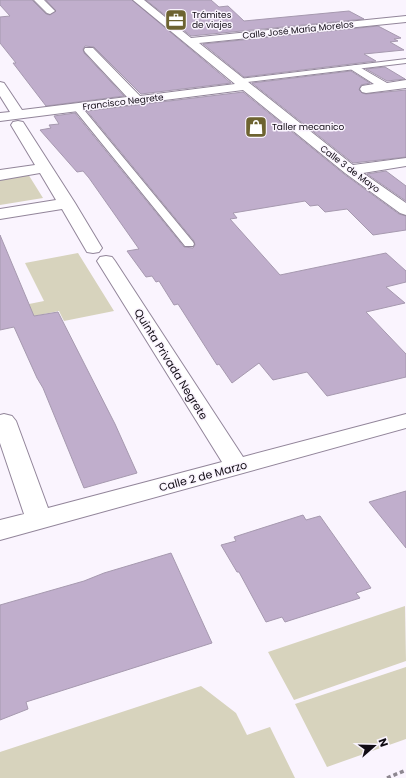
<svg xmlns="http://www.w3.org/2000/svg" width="406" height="778" font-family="Poppins,sans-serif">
<rect width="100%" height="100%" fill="#faf4fe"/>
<path fill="#d7d3bd" d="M28 174 43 198 0 205V178Z
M78 253 114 311 64 321 59 311 19 319 14 307 44 301 25 263Z
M405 606 406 661 294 700 268 652Z
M406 667V739L327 767 295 704Z
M201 686 236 713 247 735 270 727 295 778H0V752Z"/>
<path fill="#c0aecc" stroke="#a699af" d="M0 0H32L46 14 50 15 56 11 46 0H132L231 83 141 94 94 47 85 46 83 49 84 53 124 96 46 106 13 63H16L0 43V17L10 16 0 5Z
M146 0H211L219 7 228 6 244 21 349 11 364 19 191 36Z
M378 26 401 38 394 39 398 41 390 42 404 50 364 54 376 61 244 77 203 44Z
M385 67 405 79 387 81 366 69Z
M351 71 370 83 361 85 359 90 362 93 366 94 406 90V157L353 163 252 83Z
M243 92 344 174 399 214 406 216V230L373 235 347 209 325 212 318 205 310 206 305 201 233 213 237 218 230 219 280 275 386 253 406 271V282L386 287 405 303 366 312 406 354V377L327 396 307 372 273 380 259 363 232 383 219 364 217 365 178 304 174 305 159 281 156 282 152 276 146 277 127 251 139 249 89 178 83 171 77 172 40 130 51 128 49 125 59 124 54 116 75 113 184 247 193 248 195 245 194 241 87 111Z
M386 171 406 186V201L367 174Z
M0 235 34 316 58 312 115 424 137 473 84 488 43 388 37 378 14 327 0 330Z
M406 491V548L369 502Z
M303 515 306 520 320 516 371 588 356 593 360 598 285 622 282 617 266 622 239 572H237L221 545 236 541 234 537Z
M171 553 212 643 26 702 28 709 0 720V605L84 581 104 573Z"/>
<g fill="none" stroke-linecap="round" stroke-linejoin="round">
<g stroke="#92859a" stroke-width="2">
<path id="lane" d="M406 59V63L239 83 235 81 239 79Z
M74 105H80L193 242 194 244 193 246H185L74 109Z"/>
</g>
<g stroke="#92859a" stroke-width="2">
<path id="street" d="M34 0H44L55 11 50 14 47 13Z
M133 0H144L191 38 406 16V22L199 43 353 165 406 158V166L363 173 406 203V215L400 213 345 173 243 90 0 121V113L10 112 0 96V82L4 83 22 110 127 97 85 52 84 50 85 48H93L140 96 235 84Z
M356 65 387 83 406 80V88L366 93 362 92 360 89 362 86 374 84 352 70 350 68 352 66Z
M18 121 23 122 75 203 102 248 99 252 93 253 87 252 62 209 0 219V209L56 200 40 173 0 180V170L35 165 11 125 13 122Z
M106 256 112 257 115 261 243 457 406 414V428L0 540V520L24 514 0 443V415L4 414 12 416 16 421 48 508 222 462 97 261 100 257Z"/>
</g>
<path stroke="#8d8790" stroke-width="3.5" stroke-dasharray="4 3" stroke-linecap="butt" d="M387 778 406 770"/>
<use href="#lane" fill="#fff" fill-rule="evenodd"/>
<use href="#street" fill="#fff" fill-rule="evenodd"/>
</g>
<defs>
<g id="office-square" transform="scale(1.15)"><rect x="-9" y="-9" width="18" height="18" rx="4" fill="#6d6330" stroke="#faf4fe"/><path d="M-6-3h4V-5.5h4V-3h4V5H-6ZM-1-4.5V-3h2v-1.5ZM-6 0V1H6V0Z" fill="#fff"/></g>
<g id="shop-square" transform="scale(1.15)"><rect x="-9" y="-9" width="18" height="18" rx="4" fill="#6d6330" stroke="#faf4fe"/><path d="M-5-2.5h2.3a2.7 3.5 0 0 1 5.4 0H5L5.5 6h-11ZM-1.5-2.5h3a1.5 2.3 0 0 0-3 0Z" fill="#fff"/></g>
</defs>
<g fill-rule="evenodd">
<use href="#office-square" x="176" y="20"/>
<use href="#shop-square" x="256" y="127"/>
</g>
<g text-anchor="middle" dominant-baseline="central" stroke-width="3" stroke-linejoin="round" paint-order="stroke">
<g font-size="9" fill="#110c14" stroke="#faf4fe" text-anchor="start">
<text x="192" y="15">Trámites<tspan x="192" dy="10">de viajes</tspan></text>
<text x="272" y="127">Taller mecanico</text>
</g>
<g font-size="9" fill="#110c14" stroke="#faf4fe">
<text transform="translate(298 30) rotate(-6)">Calle José María Morelos</text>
<text transform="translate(123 102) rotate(-7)">Francisco Negrete</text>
<text transform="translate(350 169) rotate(37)">Calle 3 de Mayo</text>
</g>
<g font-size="11" fill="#110c14" stroke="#faf4fe">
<text transform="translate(171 364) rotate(58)">Quinta Privada Negrete</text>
<text transform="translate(203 476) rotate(-15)">Calle 2 de Marzo</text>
</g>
</g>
<g transform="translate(374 746) rotate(70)" stroke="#faf4fe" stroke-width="3" paint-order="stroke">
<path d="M0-3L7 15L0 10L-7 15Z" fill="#110c14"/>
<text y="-6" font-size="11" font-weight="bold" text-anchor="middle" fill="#110c14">N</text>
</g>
</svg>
